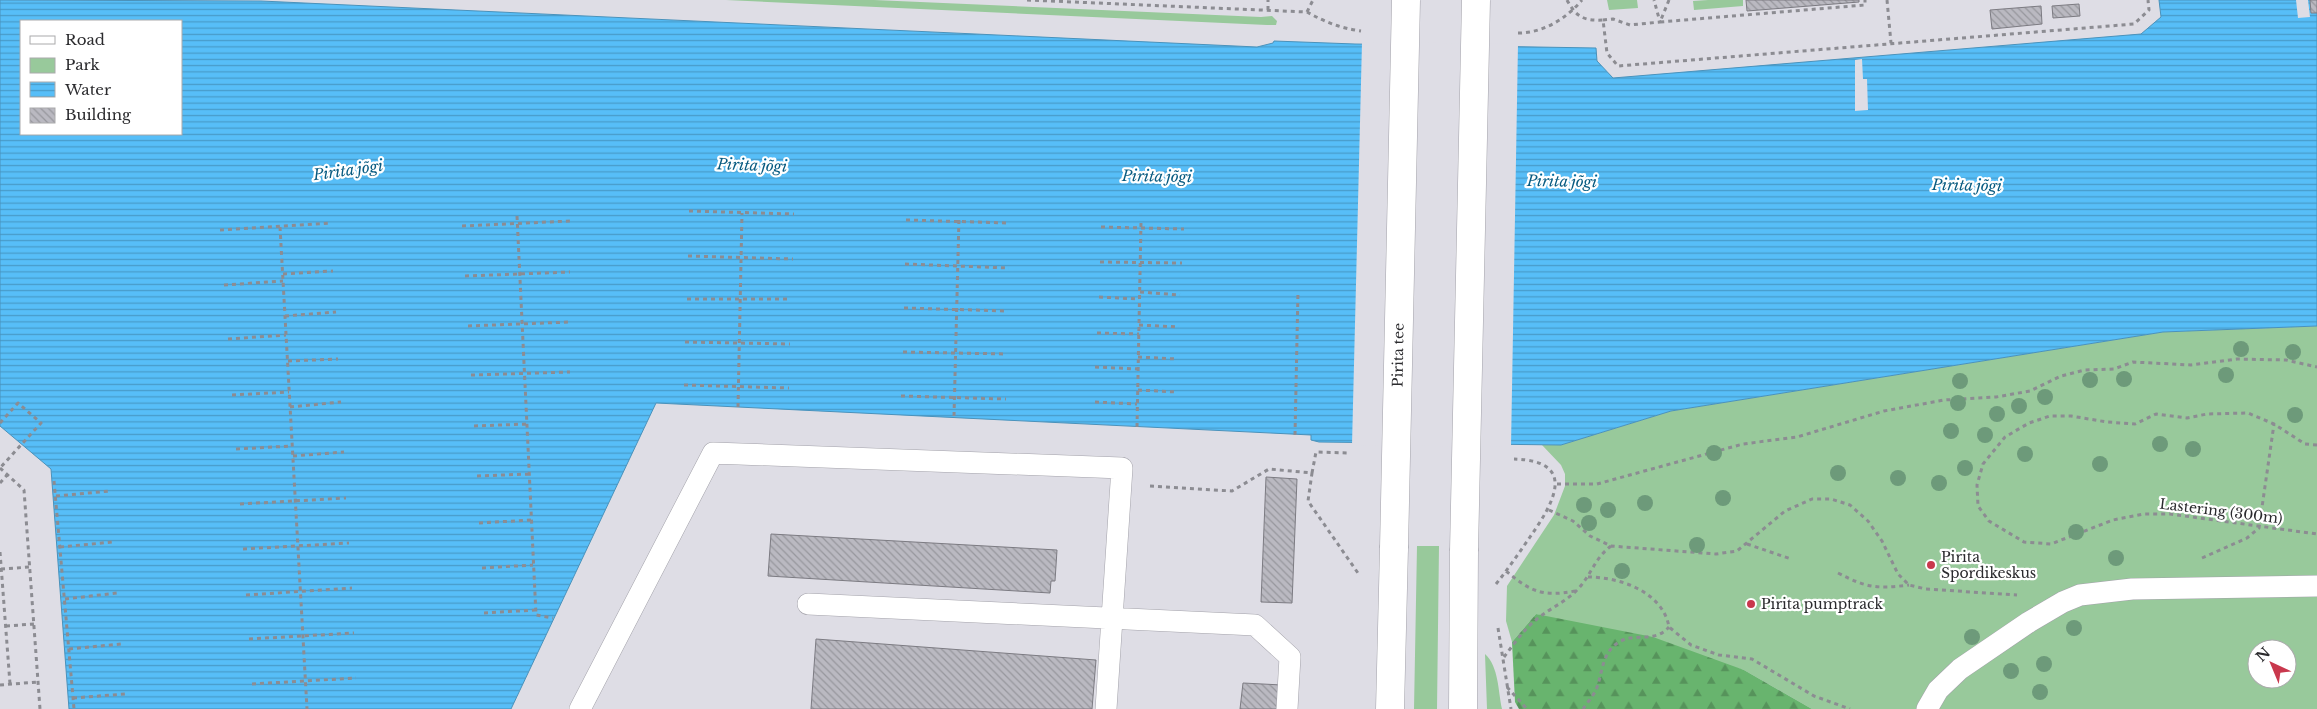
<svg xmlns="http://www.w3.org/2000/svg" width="2317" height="709" font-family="'Libre Baskerville',serif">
<defs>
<pattern id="forest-firs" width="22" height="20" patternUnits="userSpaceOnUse" patternTransform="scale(1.25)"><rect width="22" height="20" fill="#68b46e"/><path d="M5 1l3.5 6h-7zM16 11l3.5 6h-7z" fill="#56935b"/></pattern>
<pattern id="water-rules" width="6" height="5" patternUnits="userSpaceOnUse" patternTransform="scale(1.25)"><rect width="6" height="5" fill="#57bef8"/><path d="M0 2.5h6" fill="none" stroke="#489bc9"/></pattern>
<pattern id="building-back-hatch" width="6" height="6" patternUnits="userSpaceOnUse" patternTransform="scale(1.25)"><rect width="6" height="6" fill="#bab9c1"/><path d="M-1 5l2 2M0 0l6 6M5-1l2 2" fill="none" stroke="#97979d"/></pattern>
</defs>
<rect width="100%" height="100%" fill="#dedde5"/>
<path fill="#98c99b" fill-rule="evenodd" d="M726 0H874L1261 17 1272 16 1277 21 1276 25H1267Z
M1607 0H1637L1638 8 1609 10Z
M1708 0H1743V6L1694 10 1693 1Z
M2317 326V709H1812L1744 670 1536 614 1512 642 1506 621 1507 586 1554 515 1565 486V474L1561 465 1542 445H1561L1671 411 2163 332ZM2257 649H2287V679H2257Z
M1417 546H1439L1437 709H1414Z
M1485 654C1499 667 1498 691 1502 709H1487Z"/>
<path fill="url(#forest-firs)" d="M1536 614 1653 637 1744 670 1812 709H1519L1515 702 1512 642Z"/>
<path fill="url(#water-rules)" stroke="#4a92bb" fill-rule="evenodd" d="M0 0 261 1 1257 47 1273 43 1274 41 1355 44 1596 48 1597 61 1613 78 2141 34 2161 17 2159 0H2317V326L2163 332 1671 411 1561 445 1319 442 1311 440V435L656 403 511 709H69L51 469 0 426ZM21 21H181V134H21Z"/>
<path fill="#dedde5" d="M2296 0H2308L2310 17 2298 18Z
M1362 42 1518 44 1511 447 1352 445Z
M1862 59 1863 79H1867L1868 110 1855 111V60Z"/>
<path fill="url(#building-back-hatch)" stroke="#7c7b82" d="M1746 0H1859V2L1747 11Z
M2310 0H2317V13H2311Z
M2079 4 2080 16 2053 18 2052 6Z
M2041 6 2042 24 1992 29 1990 10Z
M1266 477 1297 479 1292 603 1261 602Z
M771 534 1057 550 1055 581H1051L1050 593 768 576Z
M816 639 1096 660 1092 709H811Z
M1243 683 1282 685 1280 709H1240Z"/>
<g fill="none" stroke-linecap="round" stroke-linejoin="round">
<g stroke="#a3a2aa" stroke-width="22">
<path id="service" d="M808 604 1255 625 1290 657 1287 709
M580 709 713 453 1122 468 1106 709
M1927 709 1938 690 1960 669 2029 622 2063 602 2080 595 2132 589 2317 586"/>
</g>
<g stroke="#a3a2aa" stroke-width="29">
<path id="secondary" d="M1390 709 1394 548
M1463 709 1464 551"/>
</g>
<path stroke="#8c8c92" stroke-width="3" stroke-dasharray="4 4" stroke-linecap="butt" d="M1027 0 1307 12C1325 22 1340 28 1361 31
M1567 0C1576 17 1584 21 1603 20L1607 53 1618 66 2134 24 2149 10 2148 0
M1669 0 1660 22 1865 5V0
M1887 0 1891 43
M1268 10V0
M1307 12 1313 0
M1603 20 1613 19 1630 25 1660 22 1654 0
M1518 33C1543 33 1566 19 1582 0
M689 211 794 214
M517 216 536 615 553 618
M906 220 1010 223
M462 226 570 221
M280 227 307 709
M1101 227 1184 229
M220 230 331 223
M688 256 793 259
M1100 262 1182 263
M905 264 1009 268
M283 274 333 271
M465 276 570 272
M224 285 283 281
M1140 292 1180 295
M1099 297 1139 299
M687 299H791
M904 308 1008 311
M285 316 336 312
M1139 325 1179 327
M468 326 570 322
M1097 333 1139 334
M228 339 286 335
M685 342 790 344
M903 352 1007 354
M1138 357 1177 359
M288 361 338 359
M1095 367 1138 369
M471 375 570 372
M684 385 789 388
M1138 390 1177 392
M232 395 289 392
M901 396 1006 399
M1095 402 1137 404
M290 407 341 402
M738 407 742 213
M954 416 959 217
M0 423 18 403 41 423 0 468
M474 426 527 424
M1137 427 1141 222
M1295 435 1298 291
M2317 445 2305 444 2274 424 2248 413 2207 414 2187 418 2156 414 2135 424 2107 422 2071 416H2050L2029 423 2005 437 1983 464 1977 485 1978 506 1989 521 2024 542 2051 544 2113 520 2144 514H2170L2317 534
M236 449 292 446
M293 456 344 452
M0 468 24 490 40 709
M1312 473 1316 452 1348 453
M477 476 529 474
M54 481 74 709
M0 483 7 475
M1557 484H1597L1743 444 1797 437 1884 411 1944 400 1996 397 2030 391 2061 376 2085 370 2114 369 2133 362 2191 365 2237 359 2286 360 2317 367
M1150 486 1232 491 1269 469 1312 473 1308 501 1360 576
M56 496 110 491
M240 504 346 498
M1549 510 1573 521 1590 536 1611 546 1716 554 1737 551 1785 511 1812 499H1831L1850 505 1868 521 1882 541 1898 574 1909 585 1926 589 2017 595
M479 523 531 520
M1747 544 1791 559
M60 547 113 542
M243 549 349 543
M0 552 10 684
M2202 558 2247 538 2259 528 2274 424
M482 568 533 565
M1 569 30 567
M1506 571C1531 592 1543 597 1575 591
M1838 573C1867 588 1877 589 1909 585
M1588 577C1620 577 1663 592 1669 627L1691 645 1719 655 1752 659 1814 696 1850 709
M1496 584C1508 569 1519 553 1530 537 1553 504 1579 461 1514 459
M246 595 352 588
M65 599 117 593
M484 613 535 610
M6 626 34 624
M1498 628 1511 709
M249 639 354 633
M69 649 121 644
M1504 657C1514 644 1524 629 1537 619 1550 608 1566 602 1578 589 1591 575 1595 558 1611 546
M252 684 356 678
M0 685 38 682
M1507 687 1527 709
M73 698 125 694
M1583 709C1587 703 1593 696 1596 690 1603 673 1601 653 1619 642 1634 632 1654 644 1669 627"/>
<use href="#service" stroke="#fff" stroke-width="21"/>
<use href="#secondary" stroke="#fff" stroke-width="28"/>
<g stroke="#a3a2aa" stroke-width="29" stroke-linecap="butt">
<path id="secondary-bridge" d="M1394 548 1406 0
M1464 551 1476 0"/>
</g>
<use href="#secondary-bridge" stroke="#fff" stroke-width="28"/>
</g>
<g fill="#6d9a7a">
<circle cx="2241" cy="349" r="8"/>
<circle cx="2293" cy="352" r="8"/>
<circle cx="2226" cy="375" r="8"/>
<circle cx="2124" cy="379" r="8"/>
<circle cx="2090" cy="380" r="8"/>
<circle cx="1960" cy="381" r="8"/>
<circle cx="2045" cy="397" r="8"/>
<circle cx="1958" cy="403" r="8"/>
<circle cx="2019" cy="406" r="8"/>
<circle cx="1997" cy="414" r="8"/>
<circle cx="2295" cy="415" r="8"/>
<circle cx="1951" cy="431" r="8"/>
<circle cx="1985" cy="435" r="8"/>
<circle cx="2160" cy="444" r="8"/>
<circle cx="2193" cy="449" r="8"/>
<circle cx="1714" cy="453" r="8"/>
<circle cx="2025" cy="454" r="8"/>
<circle cx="2100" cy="464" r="8"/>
<circle cx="1965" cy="468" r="8"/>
<circle cx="1838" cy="473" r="8"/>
<circle cx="1898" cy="478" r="8"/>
<circle cx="1939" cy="483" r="8"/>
<circle cx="1723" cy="498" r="8"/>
<circle cx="1645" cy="503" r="8"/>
<circle cx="1584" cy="505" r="8"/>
<circle cx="1608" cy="510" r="8"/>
<circle cx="1589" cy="523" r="8"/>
<circle cx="2076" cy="532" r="8"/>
<circle cx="1697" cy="545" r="8"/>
<circle cx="2116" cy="558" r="8"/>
<circle cx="1622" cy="571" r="8"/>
<circle cx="2074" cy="628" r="8"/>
<circle cx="1972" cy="637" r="8"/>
<circle cx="2044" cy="664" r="8"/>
<circle cx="2011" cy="671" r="8"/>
<circle cx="2040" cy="692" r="8"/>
</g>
<g fill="#c9384d" stroke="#fff" stroke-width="2">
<circle cx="1931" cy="565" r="5"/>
<circle cx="1751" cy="604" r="5"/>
</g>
<g text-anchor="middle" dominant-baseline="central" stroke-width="4.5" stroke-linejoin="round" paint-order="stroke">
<g font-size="14" fill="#2b2b2e" stroke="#fff">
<text transform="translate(1398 355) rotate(-89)">Pirita tee</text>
<text transform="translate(2221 511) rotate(7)">Lastering (300m)</text>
</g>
<g font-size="14" fill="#2b2b2e" stroke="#fff" text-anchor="start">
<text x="1941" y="557">Pirita<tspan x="1941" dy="16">Spordikeskus</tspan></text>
<text x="1761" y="604">Pirita pumptrack</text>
</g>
<g font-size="15" font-style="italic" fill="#085b81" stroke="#fff">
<text transform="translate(752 165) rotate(2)">Pirita jõgi</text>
<text transform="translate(348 170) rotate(-8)">Pirita jõgi</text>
<text transform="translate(1157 176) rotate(1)">Pirita jõgi</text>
<text transform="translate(1562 181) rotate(1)">Pirita jõgi</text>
<text transform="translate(1967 185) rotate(1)">Pirita jõgi</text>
</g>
</g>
<rect x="20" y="20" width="162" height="115" fill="#ffffff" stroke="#aaaaab"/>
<rect x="30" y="36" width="25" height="8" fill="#ffffff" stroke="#aaaaab"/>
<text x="65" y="45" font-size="15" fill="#2b2b2e">Road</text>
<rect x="30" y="58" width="25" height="15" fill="#98c99b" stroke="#aaaaab"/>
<text x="65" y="70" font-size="15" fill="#2b2b2e">Park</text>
<rect x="30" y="82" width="25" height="15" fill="url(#water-rules)" stroke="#aaaaab"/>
<text x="65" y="95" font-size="15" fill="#2b2b2e">Water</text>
<rect x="30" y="108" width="25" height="15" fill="url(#building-back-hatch)" stroke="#aaaaab"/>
<text x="65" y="120" font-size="15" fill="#2b2b2e">Building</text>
<g transform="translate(2272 664) rotate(316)"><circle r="24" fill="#ffffff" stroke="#aaaaab"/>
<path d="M0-4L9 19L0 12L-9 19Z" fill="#c9384d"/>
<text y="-8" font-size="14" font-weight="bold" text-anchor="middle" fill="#2b2b2e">N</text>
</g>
</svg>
